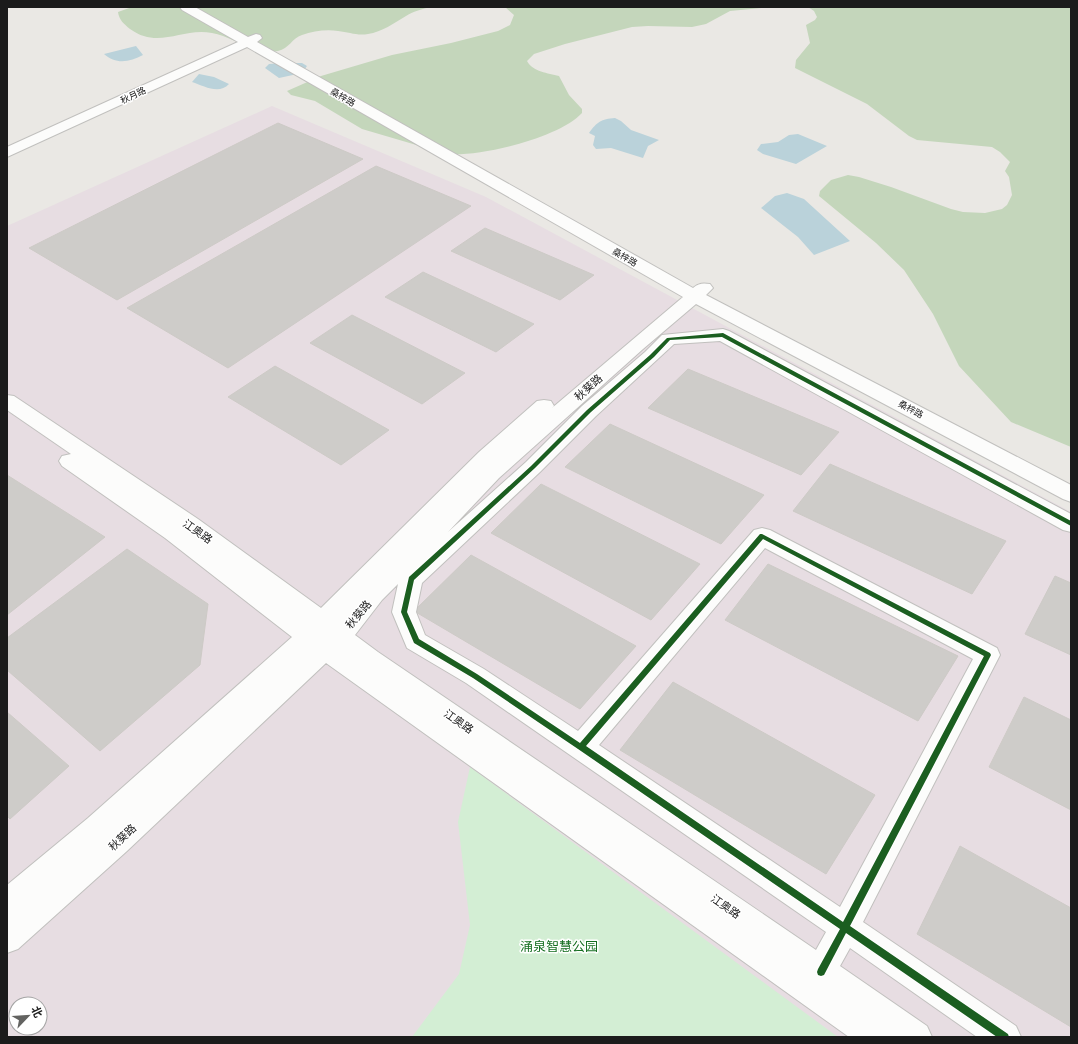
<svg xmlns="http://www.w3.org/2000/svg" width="1078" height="1044" font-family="Commissioner,'Noto Sans SC',sans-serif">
<rect width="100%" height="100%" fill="#eae8e4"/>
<path fill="#e7dde2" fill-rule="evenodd" d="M272 106 486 197 1071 512V1037H7V226ZM16 1004H40V1028H16Z"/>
<path fill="#c4d6bb" d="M132 7H431C422 9 414 11 406 16 394 23 382 32 368 34 357 36 349 32 338 31 327 29 313 31 302 35 292 38 289 49 278 51 253 55 234 37 212 33 182 27 159 50 130 29 124 24 119 20 118 12Z
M505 7H771L730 11 706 24 692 27 648 26 632 27 565 44 534 54 527 61C533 72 548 73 559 76L569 95 582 109V113C559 138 480 157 447 154L362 129 315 101 291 95 287 91 321 76 392 55 451 43 498 31 510 25 514 15Z
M808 7H1071V447L1011 422 959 366 933 314 904 270 876 243 819 196 820 191 831 180 848 175 859 177 891 187 951 209 963 212 985 213 1002 209 1007 205 1012 195 1009 177 1005 171 1010 162 1000 152 992 147 917 140 909 136 867 104 795 68 796 60 810 43 806 25 815 20 817 17 814 11Z"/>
<path fill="#d3eed4" d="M470 767 838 1037H412L459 974 470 925 458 822Z"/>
<path fill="#bad2da" d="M136 46 143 55C130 62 116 65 104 54Z
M282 63H302L307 66 302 73 279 78 265 68 269 64Z
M199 74 214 77 229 84C219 95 204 86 192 82Z
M615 118 621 121 631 130 659 140 648 146 643 158 611 148 596 149 593 145 595 136 589 133C597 122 601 119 615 118Z
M798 134 827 146 796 164 763 154 757 150 761 144 778 142 789 135Z
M787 193 804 199 850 241 814 255 798 237 761 208 775 196Z"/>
<path fill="#ceccc9" stroke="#cdcac6" d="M278 123 363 159 117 300 29 248Z
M376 166 471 206 228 368 127 308Z
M485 228 594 275 560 300 451 251Z
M423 272 534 324 496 352 385 297Z
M352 315 465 373 422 404 310 343Z
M275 366 389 430 341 465 228 397Z
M688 369 839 432 801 475 648 408Z
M610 424 764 495 721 544 565 467Z
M830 464 1006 541 972 594 793 511Z
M7 475 105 537 7 615Z
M541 484 700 564 651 620 491 533Z
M127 549 208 604 200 665 100 751 7 670V638Z
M471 555 636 646 580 709 414 611Z
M768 564 958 656 918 721 725 620Z
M1055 576 1071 583V655L1025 634Z
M673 682 875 795 826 874 620 750Z
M1024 697 1071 720V810L989 767Z
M7 712 69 766 10 819 7 816Z
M960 846 1071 908V1027L917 934Z"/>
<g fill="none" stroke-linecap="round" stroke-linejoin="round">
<g stroke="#c1c0be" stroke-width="2">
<path id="minor" d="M180 7H195L248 37 256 34 260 35 262 38 257 42 686 284 693 288C699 283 703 283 710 284L713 288 706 295 1071 485V502L1063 499 696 304 643 349 499 478 448 532 526 462 582 406 645 352 662 335 723 329 729 331 1071 514V532L1063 530 720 341 674 344 596 416 540 472 422 583 416 612 425 635 484 669 578 731 754 530 762 528 770 530 997 648 1000 655 863 922 1016 1026 1021 1037H977L850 948 840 966 927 1026 932 1037H849L326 663 127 851 18 949 7 953V885L88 818 292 637 165 538 62 466 59 461 62 456 71 454 7 410V395L14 396 198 519 321 608 479 452 537 401 544 400 551 401 554 406 552 408 683 297 247 47 7 157V147L238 42 182 10ZM765 548 973 659 840 907 599 745ZM398 584 392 612 407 648 466 683 826 932 816 950 378 652 355 635 382 600Z"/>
</g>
<use href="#minor" fill="#fcfcfb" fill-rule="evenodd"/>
<g stroke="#fff" stroke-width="2">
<path id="cycleway" d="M723 333 1071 521V526L722 337 670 340 654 357 591 412 535 468 414 580 407 612 419 639 477 674 580 743 760 534H762L990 653 991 655 990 657 850 926 1008 1034 1009 1037H997L846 933 824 975 821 976 818 975 817 972 818 969 840 929 578 749 473 678 414 643 401 612 409 577 531 466 587 410 650 355 667 338ZM763 539 984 656 843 922 586 746Z"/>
</g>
<use href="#cycleway" fill="#1b5e20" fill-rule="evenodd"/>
</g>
<g text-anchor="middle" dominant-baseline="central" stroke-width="3" stroke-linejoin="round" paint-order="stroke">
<g font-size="9" fill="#1b1b1b" stroke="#fff">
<text transform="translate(133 95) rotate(-25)">秋月路</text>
<text transform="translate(343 97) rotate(30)">桑梓路</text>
<text transform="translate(625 257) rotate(30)">桑梓路</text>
<text transform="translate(911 409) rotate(28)">桑梓路</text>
</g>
<g font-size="11" fill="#1b1b1b" stroke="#fff">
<text transform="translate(588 387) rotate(-42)">秋葵路</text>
<text transform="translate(198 531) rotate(35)">江奥路</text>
<text transform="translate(358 614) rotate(-50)">秋葵路</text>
<text transform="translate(459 721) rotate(35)">江奥路</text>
<text transform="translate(122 837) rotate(-43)">秋葵路</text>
<text transform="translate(726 906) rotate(35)">江奥路</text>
</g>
<g font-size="13" fill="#156e20" stroke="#fff">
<text x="559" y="946">涌泉智慧公园</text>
</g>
</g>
<rect width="1078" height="1044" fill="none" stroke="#1b1b1b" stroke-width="16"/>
<g transform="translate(28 1016) rotate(65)"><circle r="19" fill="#ffffff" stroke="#a4a4a4"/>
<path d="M0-3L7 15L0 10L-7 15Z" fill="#636361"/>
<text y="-6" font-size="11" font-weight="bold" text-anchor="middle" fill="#1b1b1b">北</text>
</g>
</svg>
